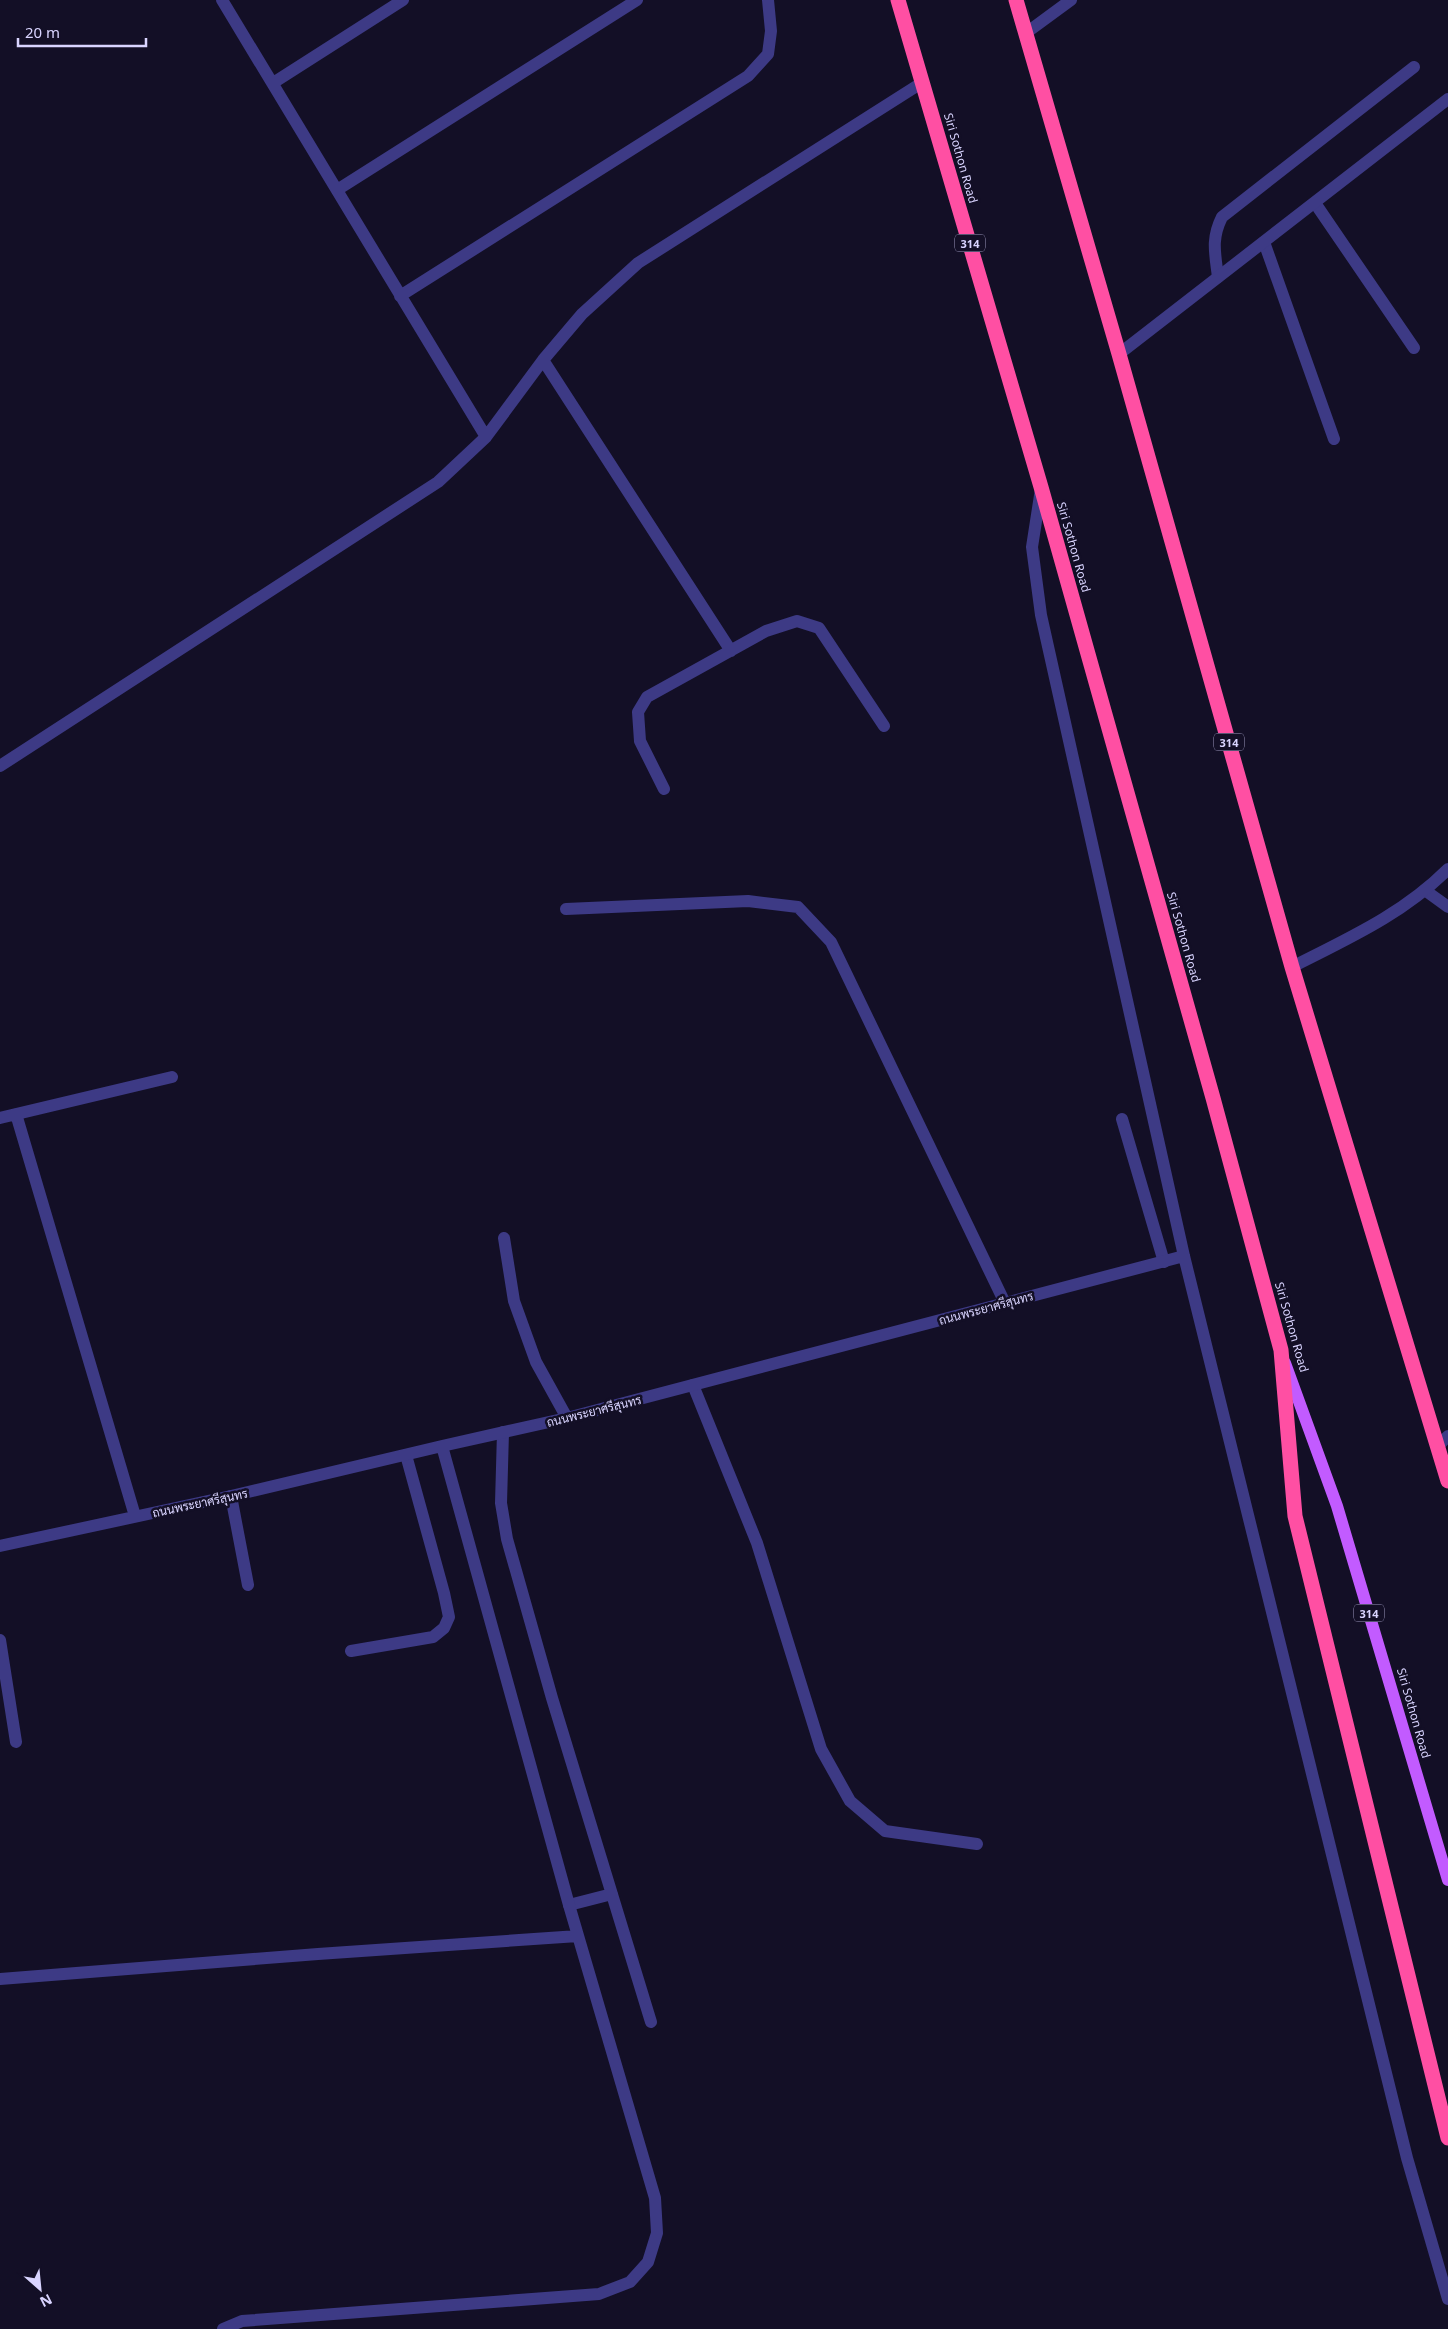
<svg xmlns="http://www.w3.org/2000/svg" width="1448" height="2329" font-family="'Noto Sans',Sarabun,sans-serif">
<rect width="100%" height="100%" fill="#130f26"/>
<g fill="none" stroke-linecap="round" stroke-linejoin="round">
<path stroke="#3d3a85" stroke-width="12" d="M222 0 486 437
M273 83 403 0
M337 190 637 0
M1315 203 1414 348
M1264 242 1334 439
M1218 277C1215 253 1211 239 1222 217L1414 67
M400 296 748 76 768 54 771 31 768 0
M543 360 731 651
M0 766 438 482 486 437 543 360 582 314 638 263 923 82
M664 789 640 741 638 712 647 697 766 631 797 621 819 628 884 726
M1426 891 1448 907
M566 909 748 901 798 907 831 942 1005 1303
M1122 1119 1164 1262
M504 1238 514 1301 536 1362 567 1418
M693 1385 757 1543 821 1749 850 1801 885 1831 977 1844
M503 1432 501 1503 507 1539 552 1698 651 2022
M231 1496 248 1585
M0 1640 16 1742
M351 1651 433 1637 444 1628 449 1617 444 1593 406 1455
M569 1905 612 1894"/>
<path stroke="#3d3a85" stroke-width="12" d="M1026 33 1071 0
M1119 354 1448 99
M1041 489 1032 547 1041 615 1184 1256 1407 2158 1448 2299
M1292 967C1349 938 1403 914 1448 869
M16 1114 135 1516
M0 1118 172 1077
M1438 1446 1448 1436
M0 1546 231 1496 442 1446 567 1418 1184 1256
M0 1979 318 1954 578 1936
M223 2329 242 2321 599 2294 630 2282 648 2262 657 2233 655 2198 569 1905 442 1446"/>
<path stroke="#c25bff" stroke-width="12" d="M1285 1363 1337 1506 1448 1880"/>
<path stroke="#ff4fa3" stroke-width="15" d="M898 0 1041 487 1213 1098 1281 1350 1295 1516 1448 2138
M1016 0 1119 354 1292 967 1448 1481"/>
</g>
<g text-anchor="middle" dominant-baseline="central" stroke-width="5" stroke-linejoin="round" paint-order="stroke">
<g fill="#130f26" stroke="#9e99be" stroke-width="1">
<rect x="955" y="234.5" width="30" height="17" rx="4"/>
<rect x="1214" y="733.5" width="30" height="17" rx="4"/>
<rect x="1354" y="1604.5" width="30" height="17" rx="4"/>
</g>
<g font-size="11" font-weight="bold" fill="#d9d4ff">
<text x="970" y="243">314</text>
<text x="1229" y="742">314</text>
<text x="1369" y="1613">314</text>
</g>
<g font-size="12" fill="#d9d4ff" stroke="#130f26">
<text transform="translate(961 158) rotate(74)">Siri Sothon Road</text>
<text transform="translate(1074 547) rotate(74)">Siri Sothon Road</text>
<text transform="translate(1184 937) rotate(74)">Siri Sothon Road</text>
<text transform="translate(986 1308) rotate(-15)">ถนนพระยาศรีสุนทร</text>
<text transform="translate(1292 1327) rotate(74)">Siri Sothon Road</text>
<text transform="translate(594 1411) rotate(-14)">ถนนพระยาศรีสุนทร</text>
<text transform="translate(200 1503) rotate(-12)">ถนนพระยาศรีสุนทร</text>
<text transform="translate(1414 1713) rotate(74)">Siri Sothon Road</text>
</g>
</g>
<g transform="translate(40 2289) rotate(153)" stroke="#130f26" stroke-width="4" paint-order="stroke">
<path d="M0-4L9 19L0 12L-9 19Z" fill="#d9d4ff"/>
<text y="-8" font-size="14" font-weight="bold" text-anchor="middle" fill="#d9d4ff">N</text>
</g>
<path d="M18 38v8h128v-8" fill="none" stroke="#d9d4ff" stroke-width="2.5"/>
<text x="25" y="38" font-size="15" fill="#d9d4ff" stroke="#130f26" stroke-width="4" paint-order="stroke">20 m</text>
</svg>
